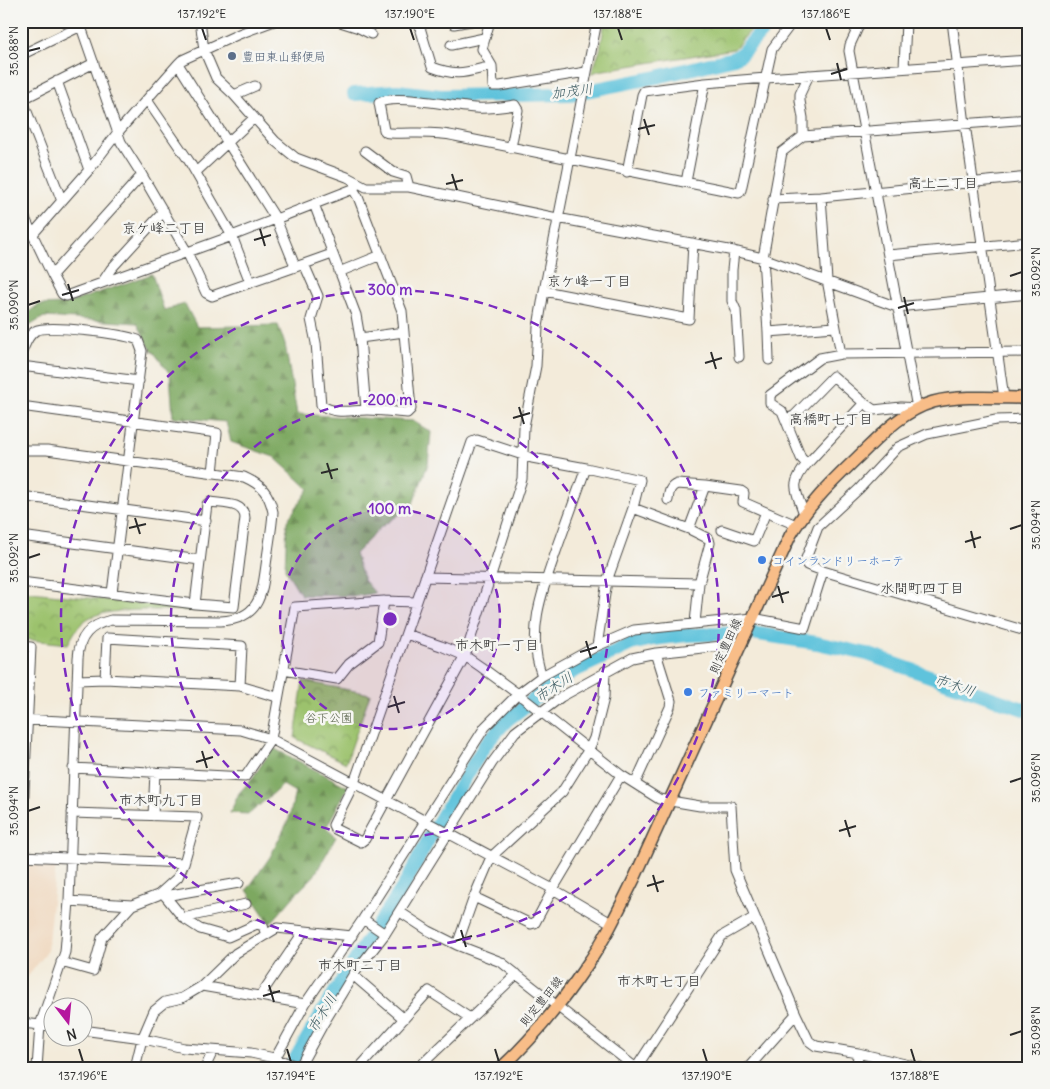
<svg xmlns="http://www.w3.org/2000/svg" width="1050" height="1089" font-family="Delius,'Klee One',sans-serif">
<defs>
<pattern id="forest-firs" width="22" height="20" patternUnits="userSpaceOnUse" patternTransform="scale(1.25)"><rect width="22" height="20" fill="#7da860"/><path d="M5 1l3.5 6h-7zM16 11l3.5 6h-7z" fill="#67894f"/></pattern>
<pattern id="park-crowns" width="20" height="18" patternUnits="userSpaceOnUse" patternTransform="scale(1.25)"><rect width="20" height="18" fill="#9cc26d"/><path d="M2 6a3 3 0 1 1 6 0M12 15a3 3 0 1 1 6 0" fill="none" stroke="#7f9e5a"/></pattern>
</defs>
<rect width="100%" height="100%" fill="#f6f6f2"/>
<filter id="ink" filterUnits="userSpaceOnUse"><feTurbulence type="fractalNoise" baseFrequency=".02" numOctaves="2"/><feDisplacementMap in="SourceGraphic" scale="10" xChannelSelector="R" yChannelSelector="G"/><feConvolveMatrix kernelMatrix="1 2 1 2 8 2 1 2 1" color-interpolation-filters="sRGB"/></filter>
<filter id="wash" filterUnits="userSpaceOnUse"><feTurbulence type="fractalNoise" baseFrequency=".0096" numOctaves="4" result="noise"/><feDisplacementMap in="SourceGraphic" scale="20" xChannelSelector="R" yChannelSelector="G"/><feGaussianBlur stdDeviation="1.12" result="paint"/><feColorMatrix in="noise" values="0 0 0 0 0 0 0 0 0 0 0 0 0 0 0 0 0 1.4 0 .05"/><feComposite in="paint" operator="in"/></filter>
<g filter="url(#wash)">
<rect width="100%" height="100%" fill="#f3ebda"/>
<path fill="#efd6bb" d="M21 863 56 864 47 952 21 985Z"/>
<path fill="url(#forest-firs)" stroke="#546a46" d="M152 274 164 310 185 304 197 327 278 325 285 344 297 414 413 421 431 432 428 464 412 506 381 527 355 554 364 580 375 593 357 596 301 595 285 569 287 521 309 489 274 457 231 442 226 422 173 417 170 374 149 346 137 323 44 317 21 331V318L38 305 66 304Z
M273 748 348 787 326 828 336 837 314 876 296 894 270 924 247 890 270 857 289 819 295 792 283 785 249 814 230 813 239 793 251 780Z"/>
<path fill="url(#park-crowns)" stroke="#64764c" d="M605 21H759L734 49 598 71 591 74 600 50Z
M21 591 224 612C195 611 108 605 87 619 78 625 73 635 68 644L21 639Z
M303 681 370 694 346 763 295 738Z"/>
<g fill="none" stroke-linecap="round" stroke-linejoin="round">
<path stroke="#5ec3dc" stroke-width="14" d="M354 94 397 91 441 96 571 94 657 77 734 58 740 55 771 21
M290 1068 325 1008 373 932 404 886 433 831 485 745 507 720 550 687 572 672 602 658 631 644 653 639 687 635 752 633 817 643 867 654 1029 711"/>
</g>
</g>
<g filter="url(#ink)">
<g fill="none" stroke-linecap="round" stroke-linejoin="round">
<g stroke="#494845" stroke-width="11">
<path id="minor" d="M79 21 121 142 142 175 187 252 206 293 212 296 304 264 318 296 311 319 316 343 321 405C335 415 351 410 367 410 380 410 394 412 407 413L411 409 402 311 358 197 353 189
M200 21 204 50 216 78 234 95 275 141 296 158 347 177 366 187H409L557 218 734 251 763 258 897 307 1029 294
M337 21 359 28 371 34
M418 21 432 67C458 77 466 72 492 66
M490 21 482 49 492 66 493 86H500L586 72
M597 21 544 291 538 327 536 366 524 427 522 479 465 656 365 839 361 842 335 829 333 825 354 783 472 442 477 440 532 458 586 468 640 480 633 508 607 581 597 646
M861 21 850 45 849 51 917 408 901 407 874 410 864 403
M952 21 965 124 1004 398
M454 24 471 21
M451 45 484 38
M21 55 81 26
M178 64 276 219 295 266
M904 68 906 21
M57 81 89 170
M234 95 255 86
M22 99 62 201
M21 100 94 63
M147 100 189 161 232 236 250 282
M803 136V118L800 101V94L809 75
M511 148 518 110 515 105C502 107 488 109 476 108 455 107 393 93 379 103L384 130C387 133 386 133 390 133 412 134 433 131 455 136 550 155 644 174 739 193L741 190 772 49 793 21
M365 151 393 172 406 176 409 187
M196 172 254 118
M627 172 642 95 644 91 705 83 766 78 1029 60
M686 182 705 83
M821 197 827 280 841 354 1029 352
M773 199 821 197 1029 177
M314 204 356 315 360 338 366 410
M21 210 52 275 62 294 66 296 232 236 353 189 356 185
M32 235 89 170 118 132 178 64 182 60 239 34 274 21
M734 251 732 270V301L736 310 739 357
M888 255 1029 242
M304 264 332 254
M339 272 381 255
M52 275 142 175
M103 281 111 269 164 211
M544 291 689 319 693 243
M835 327 768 332 763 258 782 152 803 136 1029 119
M768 332 769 360
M360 338 404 332
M21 354C25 346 27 336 35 331 47 324 123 334 138 340L142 351 112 593
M21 366 139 381
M21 406 217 433 213 473
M786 419 794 416 833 376 864 403 807 464
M1029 419 996 420 927 434 898 447 859 489 818 527 805 561 807 565 823 571 1029 632
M21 450H47L244 477C262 485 269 493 273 512 272 528 269 543 267 558 262 592 262 619 221 621L111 620C90 625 79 636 78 658L69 901 65 952 40 1025 37 1068
M21 496 206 521
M668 500C669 493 669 487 677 484L705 486 741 491 744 493 743 502 796 525
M633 508 689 529 709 539 710 543 699 583 695 623
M804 514C796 490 789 485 807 464L801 458 782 411 770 403V395L820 358 841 354
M689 529 705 486
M722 530 754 541 766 512
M21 536 200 560
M425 577 699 583
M21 582 195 604 234 607 245 518C244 502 223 504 210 502L207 504 195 604
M406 634 441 646 465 656 481 667 522 697 621 775 659 799 700 806H731L735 870 796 1014 809 1041 816 1046 858 1053 922 1068
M21 646 31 647 21 856
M283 670 337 679 349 664 378 642 384 601
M542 676C525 631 544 586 559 543 568 518 577 493 586 468
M105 679 107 638 242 646 240 686
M77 680 105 679 240 686 277 697
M21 719 241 730 271 739 553 889 611 923
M73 768 245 777 271 739 295 607 384 601 416 602
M635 784 670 707 671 701 656 653
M153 816 155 772
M21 856 184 863
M162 892 183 918 200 929 228 937 257 924 263 926 266 935
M165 896 239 883
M474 897 531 924 535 923 553 889 621 775
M69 901 132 905
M400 912 429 931 457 945 501 962 636 1068
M183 918 246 904
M363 919 385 934
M457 945 474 897 491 857 562 792 589 749 594 738 604 698 605 671
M61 962 93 971 102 938 132 905 158 895 178 877 184 863 197 817 72 813
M353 975 404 1019
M202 986 305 1004
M260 996 304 931
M21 1023 52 1026
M82 1030 135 1037 184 1048 251 1053 274 1058 301 1068
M135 1068 142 1039 154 1011 165 1002 182 998 202 986 236 953 277 928 352 936
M205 1068 213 1051
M270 1068 305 1004 363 919 485 727 518 694 542 676 597 646 634 630 753 618 805 628 823 571
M299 1068 322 1026 353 975 385 934 492 763 515 732 561 697 632 658 656 653 731 645 740 647
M359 1068 429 991 470 1018
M418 1068 517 974
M636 1068 722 936 755 917
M748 1068 796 1014
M857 1068 858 1053"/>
</g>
<g stroke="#494845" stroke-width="14">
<path id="major" d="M501 1068C534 1038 562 1002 587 965 606 938 620 907 635 877L790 536C807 506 832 482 857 458 880 436 902 411 933 402 960 395 1000 398 1029 398"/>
</g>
<use href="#minor" stroke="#fff" stroke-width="9"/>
<use href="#major" stroke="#f8bd88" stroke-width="11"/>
</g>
</g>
<path fill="none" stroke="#2b2b2b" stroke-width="2" d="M202 28 206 40M410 28 414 40M618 28 622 40M826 28 830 40M28 51 40 48M837 63 841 80M831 74 847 69M644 119 649 135M638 129 655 125M452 174 457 190M446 184 463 180M260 229 265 246M254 240 271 235M1010 276 1022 272M68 284 73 301M62 295 79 290M904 297 908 314M28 305 40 301M898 308 914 303M711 352 716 369M705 363 722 358M519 407 524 424M513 418 530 413M327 463 332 479M321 473 338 469M135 518 140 534M129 528 146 524M1010 529 1022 525M971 531 975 548M965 542 981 537M28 558 40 554M778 586 783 603M772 597 789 592M586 641 591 658M580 652 597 647M394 696 399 713M388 707 405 702M202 751 207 768M196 762 213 757M1010 782 1022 778M28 811 40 807M845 820 850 837M839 831 856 826M653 875 658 892M647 886 664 881M461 930 466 947M455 941 472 936M269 985 274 1002M263 996 280 991M1010 1035 1022 1031M79 1049 83 1062M287 1049 291 1062M495 1049 499 1062M703 1049 707 1062M911 1049 915 1062"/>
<circle cx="390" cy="619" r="110" fill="#7b2cbf" fill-opacity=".12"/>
<g fill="none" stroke="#7b2cbf" stroke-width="2.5" stroke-dasharray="9 6">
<circle cx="390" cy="619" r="110"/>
<circle cx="390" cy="619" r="219"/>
<circle cx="390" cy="619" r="329"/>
</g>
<circle fill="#5c6f8a" stroke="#f6f6f2" stroke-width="2" cx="232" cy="56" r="5"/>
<g fill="#3f7fe0" stroke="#f6f6f2" stroke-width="2">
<circle cx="762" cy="560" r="5"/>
<circle cx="688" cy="692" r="5"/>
</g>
<g text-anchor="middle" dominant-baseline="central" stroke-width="5" stroke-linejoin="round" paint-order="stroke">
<g font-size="12" fill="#4e5e75" stroke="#f6f6f2" text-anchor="start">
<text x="242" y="56">豊田東山郵便局</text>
</g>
<g font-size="12" fill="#366cbe" stroke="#f6f6f2" text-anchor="start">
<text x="772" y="560">コインランドリーホーテ</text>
<text x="698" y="692">ファミリーマート</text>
</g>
<g font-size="12" fill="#2b2b2b" stroke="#f6f6f2">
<text transform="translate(725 646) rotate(-65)">則定豊田線</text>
<text transform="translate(541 1001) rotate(-51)">則定豊田線</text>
</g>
<g font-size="12" fill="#4d583f" stroke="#f6f6f2">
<text x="329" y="717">谷下公園</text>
</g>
<g font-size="14" font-style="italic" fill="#3a5960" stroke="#f6f6f2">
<text transform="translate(572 91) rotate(-7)">加茂川</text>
<text transform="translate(955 685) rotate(19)">市木川</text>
<text transform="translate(554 687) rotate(-33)">市木川</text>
<text transform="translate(322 1013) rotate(-59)">市木川</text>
</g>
<g font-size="14" fill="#2b2b2b" stroke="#f6f6f2">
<text x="943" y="183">高上二丁目</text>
<text x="164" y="228">京ケ峰二丁目</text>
<text x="589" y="281">京ケ峰一丁目</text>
<text x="831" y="419">高橋町七丁目</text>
<text x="922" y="588">水間町四丁目</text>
<text x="497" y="645">市木町一丁目</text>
<text x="161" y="800">市木町九丁目</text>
<text x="360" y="965">市木町二丁目</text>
<text x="659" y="981">市木町七丁目</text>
</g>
</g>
<circle cx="390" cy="619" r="8" fill="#7b2cbf" stroke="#f6f6f2" stroke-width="2.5"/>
<g font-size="15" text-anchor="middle" font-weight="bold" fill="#7b2cbf" stroke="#f6f6f2" stroke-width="5" stroke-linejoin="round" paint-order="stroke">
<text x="390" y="295">300 m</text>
<text x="390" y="405">200 m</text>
<text x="390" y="514">100 m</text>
</g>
<rect width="1050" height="1089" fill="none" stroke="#f6f6f2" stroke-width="55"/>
<g transform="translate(68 1022) rotate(164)"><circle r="24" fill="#f6f6f2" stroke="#a5a5a2"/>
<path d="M0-4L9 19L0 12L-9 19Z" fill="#b5179e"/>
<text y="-8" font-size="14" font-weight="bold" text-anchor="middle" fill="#2b2b2b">N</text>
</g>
<rect x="28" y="28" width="994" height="1034" fill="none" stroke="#2b2b2b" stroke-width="2"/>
<g font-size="12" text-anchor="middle" fill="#2b2b2b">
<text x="202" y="18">137.192°E</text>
<text x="410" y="18">137.190°E</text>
<text x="618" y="18">137.188°E</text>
<text x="826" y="18">137.186°E</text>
<text transform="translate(14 51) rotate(-90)" y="4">35.088°N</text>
<text transform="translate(1036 272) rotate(-90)" y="4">35.092°N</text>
<text transform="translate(14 305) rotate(-90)" y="4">35.090°N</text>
<text transform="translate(1036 525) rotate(-90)" y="4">35.094°N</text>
<text transform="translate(14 558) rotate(-90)" y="4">35.092°N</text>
<text transform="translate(1036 778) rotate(-90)" y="4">35.096°N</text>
<text transform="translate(14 811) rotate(-90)" y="4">35.094°N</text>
<text transform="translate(1036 1031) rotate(-90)" y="4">35.098°N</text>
<text x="83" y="1080">137.196°E</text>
<text x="291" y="1080">137.194°E</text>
<text x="499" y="1080">137.192°E</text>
<text x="707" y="1080">137.190°E</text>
<text x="915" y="1080">137.188°E</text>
</g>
</svg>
